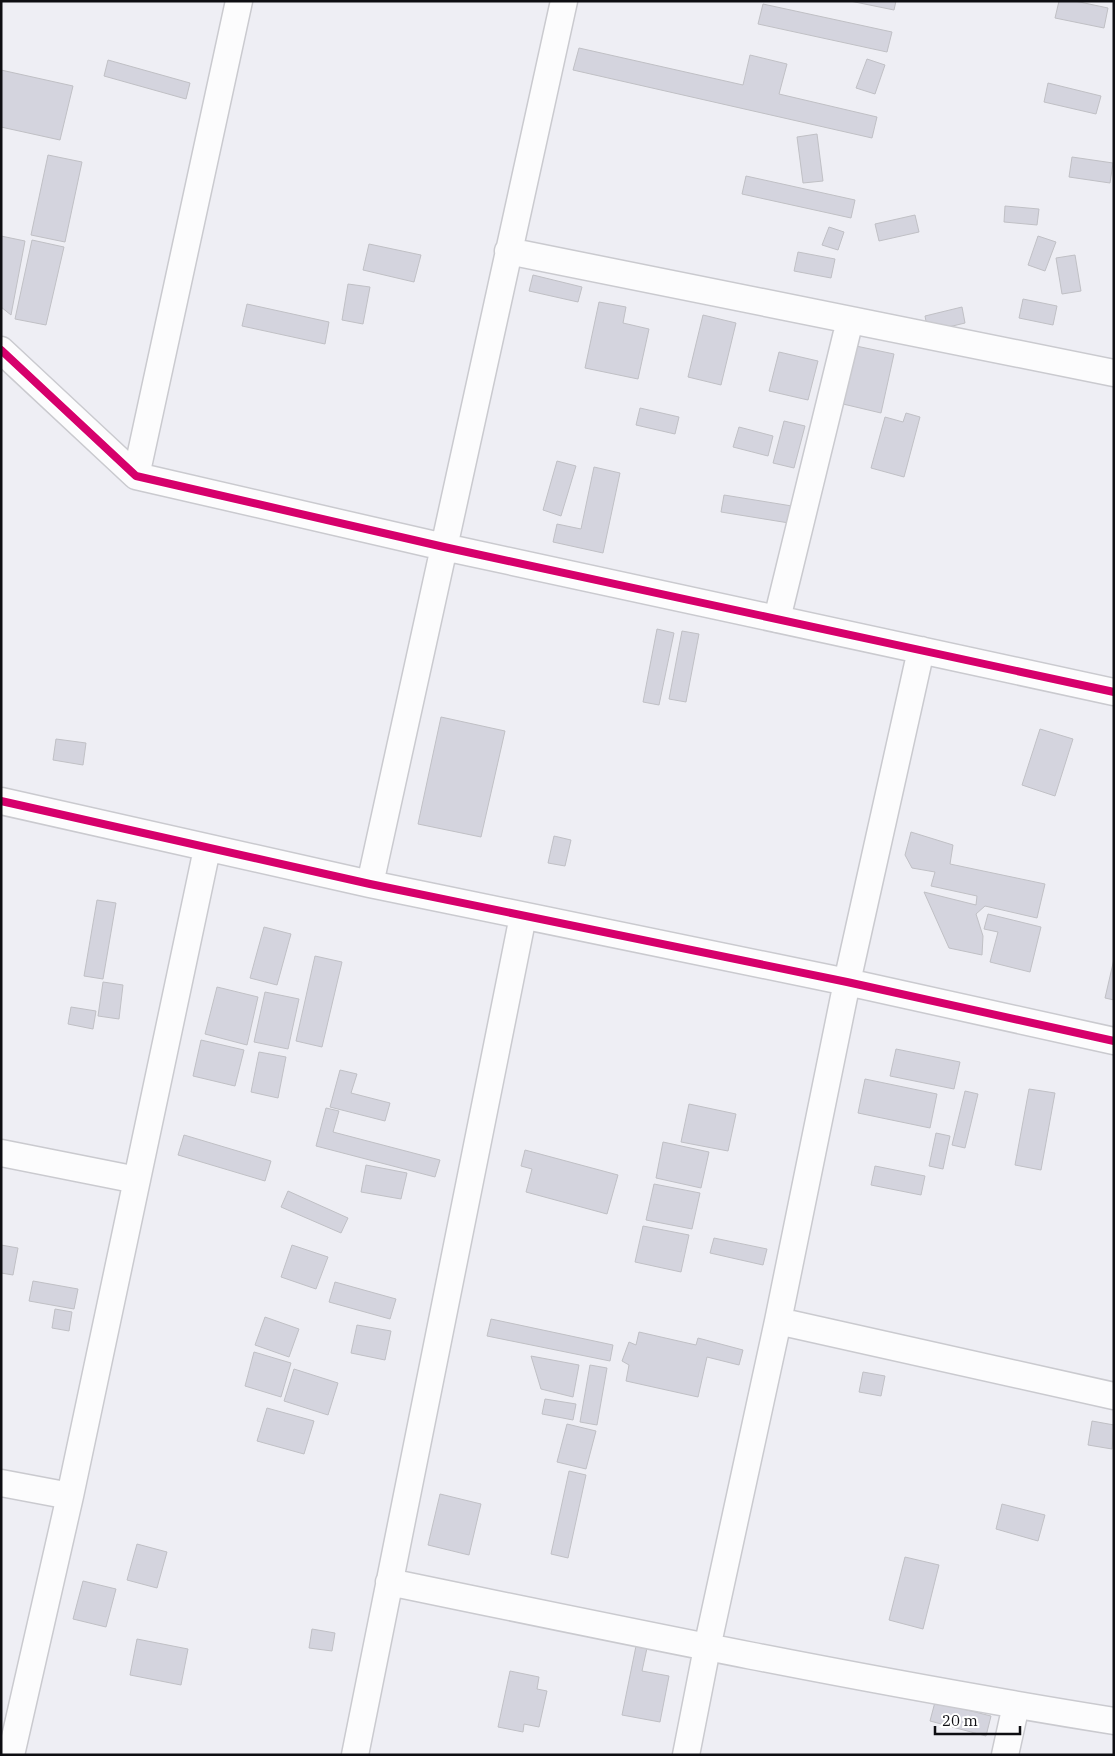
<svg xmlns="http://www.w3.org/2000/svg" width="1115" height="1756" font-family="'IBM Plex Serif',serif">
<rect width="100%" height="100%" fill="#eeeef4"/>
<path fill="#d4d4de" stroke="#c0c0c5" d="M850 1H896L894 10Z
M1059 1H1075L1108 8 1104 28 1055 18Z
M763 4 892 32 887 52 758 24Z
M579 48 743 85 750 55 787 64 779 94 877 117 872 138 573 70Z
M867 59 885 65 875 94 856 88Z
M108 60 190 83 186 99 104 76Z
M1 70 73 86 60 140 1 127Z
M1048 83 1101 96 1096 114 1044 102Z
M817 134 823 181 803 183 797 137Z
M48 155 82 162 65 242 31 235Z
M1072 157 1113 163 1110 183 1069 177Z
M746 176 855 200 851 218 742 194Z
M1005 206 1039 209 1037 225 1004 222Z
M915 215 919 232 879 241 875 224Z
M829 227 844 232 838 250 822 245Z
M1 236 25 241 11 315 1 307Z
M1038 236 1056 242 1045 271 1028 265Z
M32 240 64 247 46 325 15 319Z
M369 244 421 255 414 282 363 270Z
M798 252 835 259 831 278 794 271Z
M1075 255 1081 291 1062 294 1056 258Z
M533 275 582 287 578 302 529 291Z
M348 284 370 287 363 324 342 320Z
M1023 299 1057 306 1053 325 1019 318Z
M599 302 626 307 623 323 649 329 638 379 585 368Z
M247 304 329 322 325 344 242 326Z
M962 307 965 323 928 332 925 316Z
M703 315 736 323 721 385 688 377Z
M856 346 894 354 881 413 843 404Z
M779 352 818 361 808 400 769 391Z
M640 408 679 417 675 434 636 425Z
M906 413 920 417 904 477 871 468 885 417 903 422Z
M784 421 805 426 794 468 773 463Z
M739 427 773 436 768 456 733 447Z
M557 461 576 466 561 516 543 510Z
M594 467 620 473 603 553 553 542 557 524 581 529Z
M724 495 792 506 789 523 721 512Z
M657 629 674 633 659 705 643 702Z
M682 631 699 634 686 702 669 699Z
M441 717 505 731 481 837 418 824Z
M1040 729 1073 739 1055 796 1022 785Z
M56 739 86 743 83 765 53 760Z
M911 832 953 845 950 864 1045 884 1037 918 985 906 976 914 983 936 982 955 949 948 924 892 976 905 977 896 931 886 935 872 912 868 905 855Z
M554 836 571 840 565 866 548 863Z
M97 900 116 903 103 979 84 976Z
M988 914 1041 927 1030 972 990 962 998 932 984 929Z
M264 927 291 934 277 985 250 978Z
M315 956 342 962 322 1047 296 1041Z
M1114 959V1000L1105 998Z
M103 982 123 985 119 1019 98 1016Z
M217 987 258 997 247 1045 205 1034Z
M265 992 299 999 288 1049 254 1042Z
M71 1007 96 1011 93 1029 68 1024Z
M201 1040 244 1050 235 1086 193 1076Z
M896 1049 960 1062 954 1089 890 1076Z
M259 1052 286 1057 278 1098 251 1092Z
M340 1070 357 1074 351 1093 390 1103 385 1121 330 1107Z
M865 1079 937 1094 930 1128 858 1113Z
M1029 1089 1055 1093 1041 1170 1015 1165Z
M965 1091 978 1094 965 1148 952 1145Z
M689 1104 736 1114 728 1151 681 1142Z
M326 1108 339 1111 333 1132 440 1160 435 1177 316 1146Z
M936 1133 950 1136 943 1169 929 1166Z
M184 1135 271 1161 265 1181 178 1155Z
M663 1142 709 1152 701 1188 656 1178Z
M525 1150 618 1175 607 1214 526 1192 532 1169 521 1166Z
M366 1165 407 1173 401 1199 361 1192Z
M875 1166 925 1176 921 1195 871 1185Z
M654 1184 700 1193 692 1229 646 1220Z
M288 1191 348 1218 341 1233 281 1207Z
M643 1226 689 1235 681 1272 635 1262Z
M714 1238 767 1249 763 1265 710 1253Z
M1 1245 18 1248 13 1275 1 1273Z
M292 1245 328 1257 316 1289 281 1277Z
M33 1281 78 1289 74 1309 29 1301Z
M335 1282 396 1299 390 1319 329 1302Z
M55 1309 72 1312 69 1331 52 1328Z
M265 1317 299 1329 289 1357 255 1345Z
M491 1319 613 1345 610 1361 487 1336Z
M357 1325 391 1331 385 1360 351 1353Z
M639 1332 696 1345 698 1338 743 1350 739 1365 707 1357 698 1397 626 1381 629 1365 622 1361 629 1342 636 1345Z
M254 1352 291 1363 281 1397 245 1386Z
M531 1356 579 1365 573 1397 541 1389Z
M590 1365 607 1368 597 1425 580 1422Z
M294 1369 338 1383 328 1415 284 1401Z
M863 1372 885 1376 881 1396 859 1392Z
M545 1399 576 1404 573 1420 542 1414Z
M267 1408 314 1421 304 1454 257 1441Z
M1092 1421 1114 1425 1112 1449 1088 1445Z
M567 1424 596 1431 586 1469 557 1462Z
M569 1471 586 1475 568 1558 551 1554Z
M440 1494 481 1504 469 1555 428 1545Z
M1002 1504 1045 1515 1038 1541 996 1529Z
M137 1544 167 1552 157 1588 127 1580Z
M905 1557 939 1565 923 1629 889 1620Z
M83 1581 116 1589 106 1627 73 1619Z
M312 1629 335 1633 332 1651 309 1648Z
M137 1639 188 1649 181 1685 130 1675Z
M636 1646 647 1648 642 1671 669 1676 660 1722 622 1715Z
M510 1671 539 1677 537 1689 547 1691 539 1727 524 1724 523 1732 498 1727Z
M935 1702 991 1716 986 1736 930 1721Z"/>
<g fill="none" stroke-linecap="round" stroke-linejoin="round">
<g stroke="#cacacf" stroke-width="29">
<path id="street" d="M508 251 1114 373
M1 350 136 476 444 547 1114 692
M136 476 239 1
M777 619 850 320
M1 801 370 884 847 982 1114 1041
M370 884 564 1
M1 1153 137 1180
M778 1321 1114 1396
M1 1483 70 1496
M389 1582C630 1632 871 1682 1114 1721
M11 1755 70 1496 207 849
M355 1755 523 916
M686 1755 707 1648 778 1321 847 982 921 650
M1005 1755 1016 1705"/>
</g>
<use href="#street" stroke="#fcfcfd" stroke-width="26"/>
<g stroke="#fff" stroke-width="11">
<path id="cycleway" d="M1 350 136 476 444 547 1114 692
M1 801 370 884 847 982 1114 1041"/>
</g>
<use href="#cycleway" stroke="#d6006c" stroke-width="8"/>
</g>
<rect width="1115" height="1756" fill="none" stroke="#0e0e12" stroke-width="5"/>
<path d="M935 1726v8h85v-8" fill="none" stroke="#0e0e12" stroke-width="2.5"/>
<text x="942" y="1726" font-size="15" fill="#0e0e12" stroke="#ffffff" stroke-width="4" paint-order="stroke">20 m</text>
</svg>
